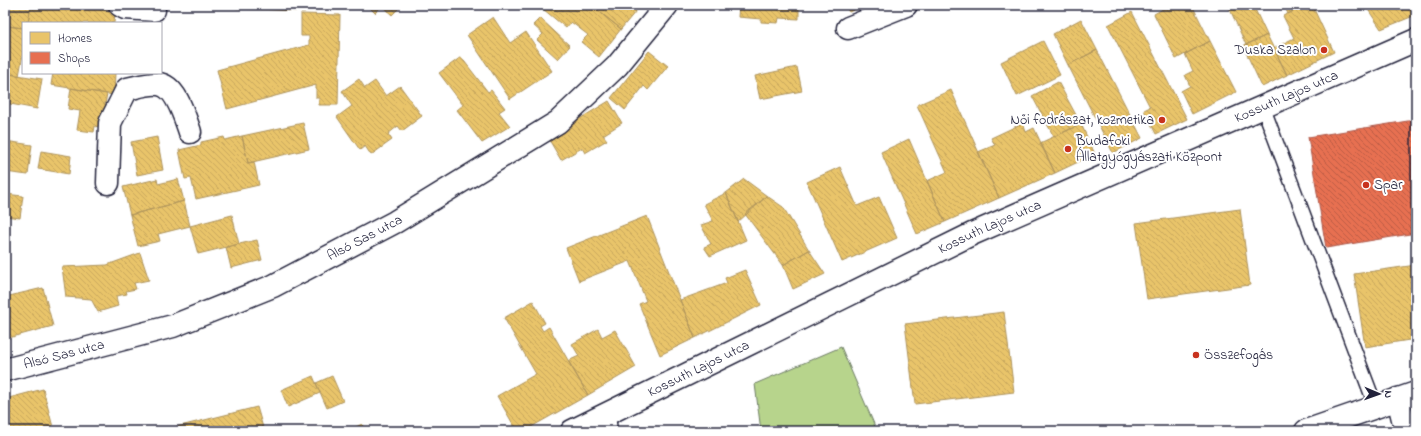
<svg xmlns="http://www.w3.org/2000/svg" width="1421" height="436" font-family="'Indie Flower',sans-serif">
<defs>
<pattern id="homes-back-hatch" width="6" height="6" patternUnits="userSpaceOnUse"><rect width="6" height="6" fill="#e9c46a"/><path d="M-1 5l2 2M0 0l6 6M5-1l2 2" fill="none" stroke="#c8a85d"/></pattern>
<pattern id="shops-back-hatch" width="6" height="6" patternUnits="userSpaceOnUse"><rect width="6" height="6" fill="#e76f51"/><path d="M-1 5l2 2M0 0l6 6M5-1l2 2" fill="none" stroke="#bb5b44"/></pattern>
</defs>
<rect width="100%" height="100%" fill="#fff"/>
<filter id="ink" filterUnits="userSpaceOnUse"><feTurbulence type="fractalNoise" baseFrequency=".025" numOctaves="2"/><feDisplacementMap in="SourceGraphic" scale="8" xChannelSelector="R" yChannelSelector="G"/><feConvolveMatrix kernelMatrix="1 2 1 2 8 2 1 2 1" color-interpolation-filters="sRGB"/></filter>
<g filter="url(#ink)">
<path fill="#b7d48c" stroke="#6c7b64" d="M841 347 877 431H761L755 384Z"/>
<path fill="url(#homes-back-hatch)" stroke="#ad935c" d="M5 5H31L28 23H23V28L5 26Z
M31 5H73L115 11 114 23H28Z
M236 5H299V11L236 8Z
M367 5H402L392 15 382 6 375 13Z
M546 5H591L621 29 599 57 581 42 588 35 571 22 566 28 543 9Z
M591 5H641L621 29Z
M739 5H799V19L779 18 778 23 761 22V19L738 17Z
M845 5H864L849 12Z
M1170 5H1192L1210 41 1176 59 1154 14Z
M1228 5H1253L1267 35 1246 45Z
M1284 5H1306L1288 14Z
M1306 5H1312L1334 52 1287 75 1274 48 1294 38 1283 16Z
M1365 5H1416V15L1381 29Z
M1132 12 1187 119 1156 134 1144 110 1150 107 1108 25Z
M301 14 340 15 338 105H319V98H316V85L227 109 217 70 309 45V36H301Z
M493 17 510 43 526 32 552 71 510 99 467 35Z
M540 18 570 46 558 59 537 40 543 34 533 25Z
M1081 19 1097 50 1068 65 1053 34Z
M9 26 23 28V54L19 76 5 73V50Z
M1267 35 1287 75 1262 87 1243 46Z
M1043 41 1060 75 1017 96 1001 62Z
M1210 41 1236 92 1192 114 1181 91 1190 86 1185 75 1193 71 1185 54Z
M1097 50 1142 138 1113 153 1068 65Z
M649 51 668 66 648 90 644 86 625 110 611 98Z
M461 57 488 92 491 90 505 108 499 112 510 126 482 143 457 110 463 105 439 73Z
M797 67 802 91 760 99 755 76Z
M5 73 42 79 37 109 5 103Z
M53 73H115L114 95 51 85Z
M359 79 365 88 375 81 386 96 400 86 422 116 402 131 398 126 388 134 392 140 371 155 365 146 360 150 337 117 352 106 342 91Z
M1058 82 1081 124 1054 137 1032 96Z
M71 88 107 94 105 104 113 105 103 128 95 126 94 132 77 130 80 111 68 109Z
M951 90 999 198 945 222 927 181 947 172 917 105Z
M609 101 622 123 603 135 607 140 585 153 582 148 561 160 548 138Z
M303 123 309 149 248 163 242 136Z
M1023 123 1026 132 1034 128 1055 173 999 198 978 152 995 145 991 138Z
M1081 124 1095 154 1055 173 1040 143Z
M242 136 248 163 254 162 259 185 196 199 191 178 185 179 179 150 201 145V142L224 137 225 140Z
M157 137 163 170 137 175 131 142Z
M909 139 945 222 917 234 881 152Z
M5 141 32 145 28 175 5 172Z
M41 151 71 156 69 174 38 169Z
M840 167 857 206 879 197 897 238 842 262 807 182Z
M157 179 158 184 178 179 184 201 130 215 123 187Z
M744 179 767 196 738 222 726 193Z
M726 193 746 240 710 256 704 247 711 244 701 225 713 221 704 204Z
M5 194 23 196 20 218 5 216Z
M767 196 783 207 809 250 783 265 745 214Z
M184 201 190 226 158 234 160 241 138 246 130 215Z
M1240 209 1250 285 1147 299 1136 223Z
M232 215 239 244 198 254 190 226Z
M647 216 695 338 660 355 639 304 646 301 630 261 579 281 566 248Z
M257 240 262 260 231 268 226 247Z
M809 250 825 274 793 289 783 265Z
M140 253 149 280 134 283 136 289 126 291 127 294 116 296 118 306 98 312 91 299 66 297 62 267 107 265Z
M1416 265V339L1365 347 1354 274Z
M745 270 761 305 695 338 680 300 727 283 725 278Z
M43 288 53 326 5 339V297Z
M533 301 545 323 540 326 543 331 549 327 588 395 524 431H517L497 396 536 374 504 318Z
M1004 312 1014 392 915 404 905 324Z
M598 329 602 337 615 330 636 367 588 395 568 361 579 356 572 344Z
M313 376 320 393 288 407 281 390Z
M332 376 343 401 327 408 316 383Z
M43 389 54 431H5V399Z
M257 407 264 431H160Z
M362 424 365 431H348Z"/>
<path fill="url(#shops-back-hatch)" stroke="#ac584a" d="M1414 120 1416 135V233L1326 248 1308 137Z"/>
<g fill="none" stroke-linecap="round" stroke-linejoin="round">
<g stroke="#22223b" stroke-width="16">
<path id="service" d="M1263 107 1376 407"/>
</g>
<g stroke="#22223b" stroke-width="25">
<g id="minor">
<path d="M120 5 125 8 154 10"/>
<path d="M848 28 906 5"/>
<path d="M108 183 110 123 127 89C137 87 148 83 158 84 176 85 185 118 190 132"/>
<path id="s1" d="M5 370 173 326 273 286 395 222 558 122 617 66 667 5"/>
<path d="M1398 399 1406 431"/>
<path d="M604 416 606 431"/>
</g>
</g>
<g stroke="#22223b" stroke-width="25">
<g id="secondary">
<path id="s2" d="M572 431 972 234 1416 40"/>
<path d="M1306 431 1416 393"/>
</g>
</g>
<use href="#service" stroke="#fff" stroke-width="13"/>
<use href="#minor" stroke="#fff" stroke-width="22"/>
<use href="#secondary" stroke="#fff" stroke-width="22"/>
</g>
</g>
<g fill="#c8321e" stroke="#fff" stroke-width="1.5">
<circle cx="1324" cy="50" r="4"/>
<circle cx="1162" cy="120" r="4"/>
<circle cx="1068" cy="149" r="4"/>
<circle cx="1366" cy="185" r="4"/>
<circle cx="1196" cy="355" r="4"/>
</g>
<g text-anchor="middle" dominant-baseline="central" stroke-width="4" stroke-linejoin="round" paint-order="stroke">
<g font-size="14" fill="#22223b" stroke="#fff" text-anchor="start">
<text x="1316" y="50" text-anchor="end">Duska Szalon</text>
<text x="1154" y="120" text-anchor="end">Női fodrászat, kozmetika</text>
<text x="1076" y="141">Budafoki<tspan x="1076" dy="16">Állatgyógyászati Központ</tspan></text>
<text x="1374" y="185">Spar</text>
<text x="1204" y="355">Összefogás</text>
</g>
<g font-size="14" fill="#22223b" stroke="#fff">
<text stroke="none"><textPath href="#s2" startOffset="789">Kossuth Lajos utca</textPath></text>
<text stroke="none"><textPath href="#s2" startOffset="465">Kossuth Lajos utca</textPath></text>
<text stroke="none"><textPath href="#s1" startOffset="385">Alsó Sas utca</textPath></text>
<text stroke="none"><textPath href="#s1" startOffset="61">Alsó Sas utca</textPath></text>
<text stroke="none"><textPath href="#s2" startOffset="141">Kossuth Lajos utca</textPath></text>
</g>
</g>
<rect width="1421" height="436" fill="none" stroke="#fff" stroke-width="20"/>
<rect x="10" y="10" width="1401" height="416" fill="none" stroke="#22223b" stroke-width="1.5" filter="url(#ink)"/>
<rect x="22" y="22" width="140" height="52" fill="#ffffff" stroke="#a7a7b1"/>
<rect x="30" y="32" width="20" height="12" fill="#e9c46a" stroke="#a7a7b1"/>
<text x="58" y="42" font-size="12" fill="#22223b">Homes</text>
<rect x="30" y="52" width="20" height="12" fill="#e76f51" stroke="#a7a7b1"/>
<text x="58" y="62" font-size="12" fill="#22223b">Shops</text>
<g transform="translate(1379 394) rotate(92)" stroke="#ffffff" stroke-width="3" paint-order="stroke">
<path d="M0-3L7 15L0 10L-7 15Z" fill="#22223b"/>
<text y="-6" font-size="11" font-weight="bold" text-anchor="middle" fill="#22223b">N</text>
</g>
</svg>
